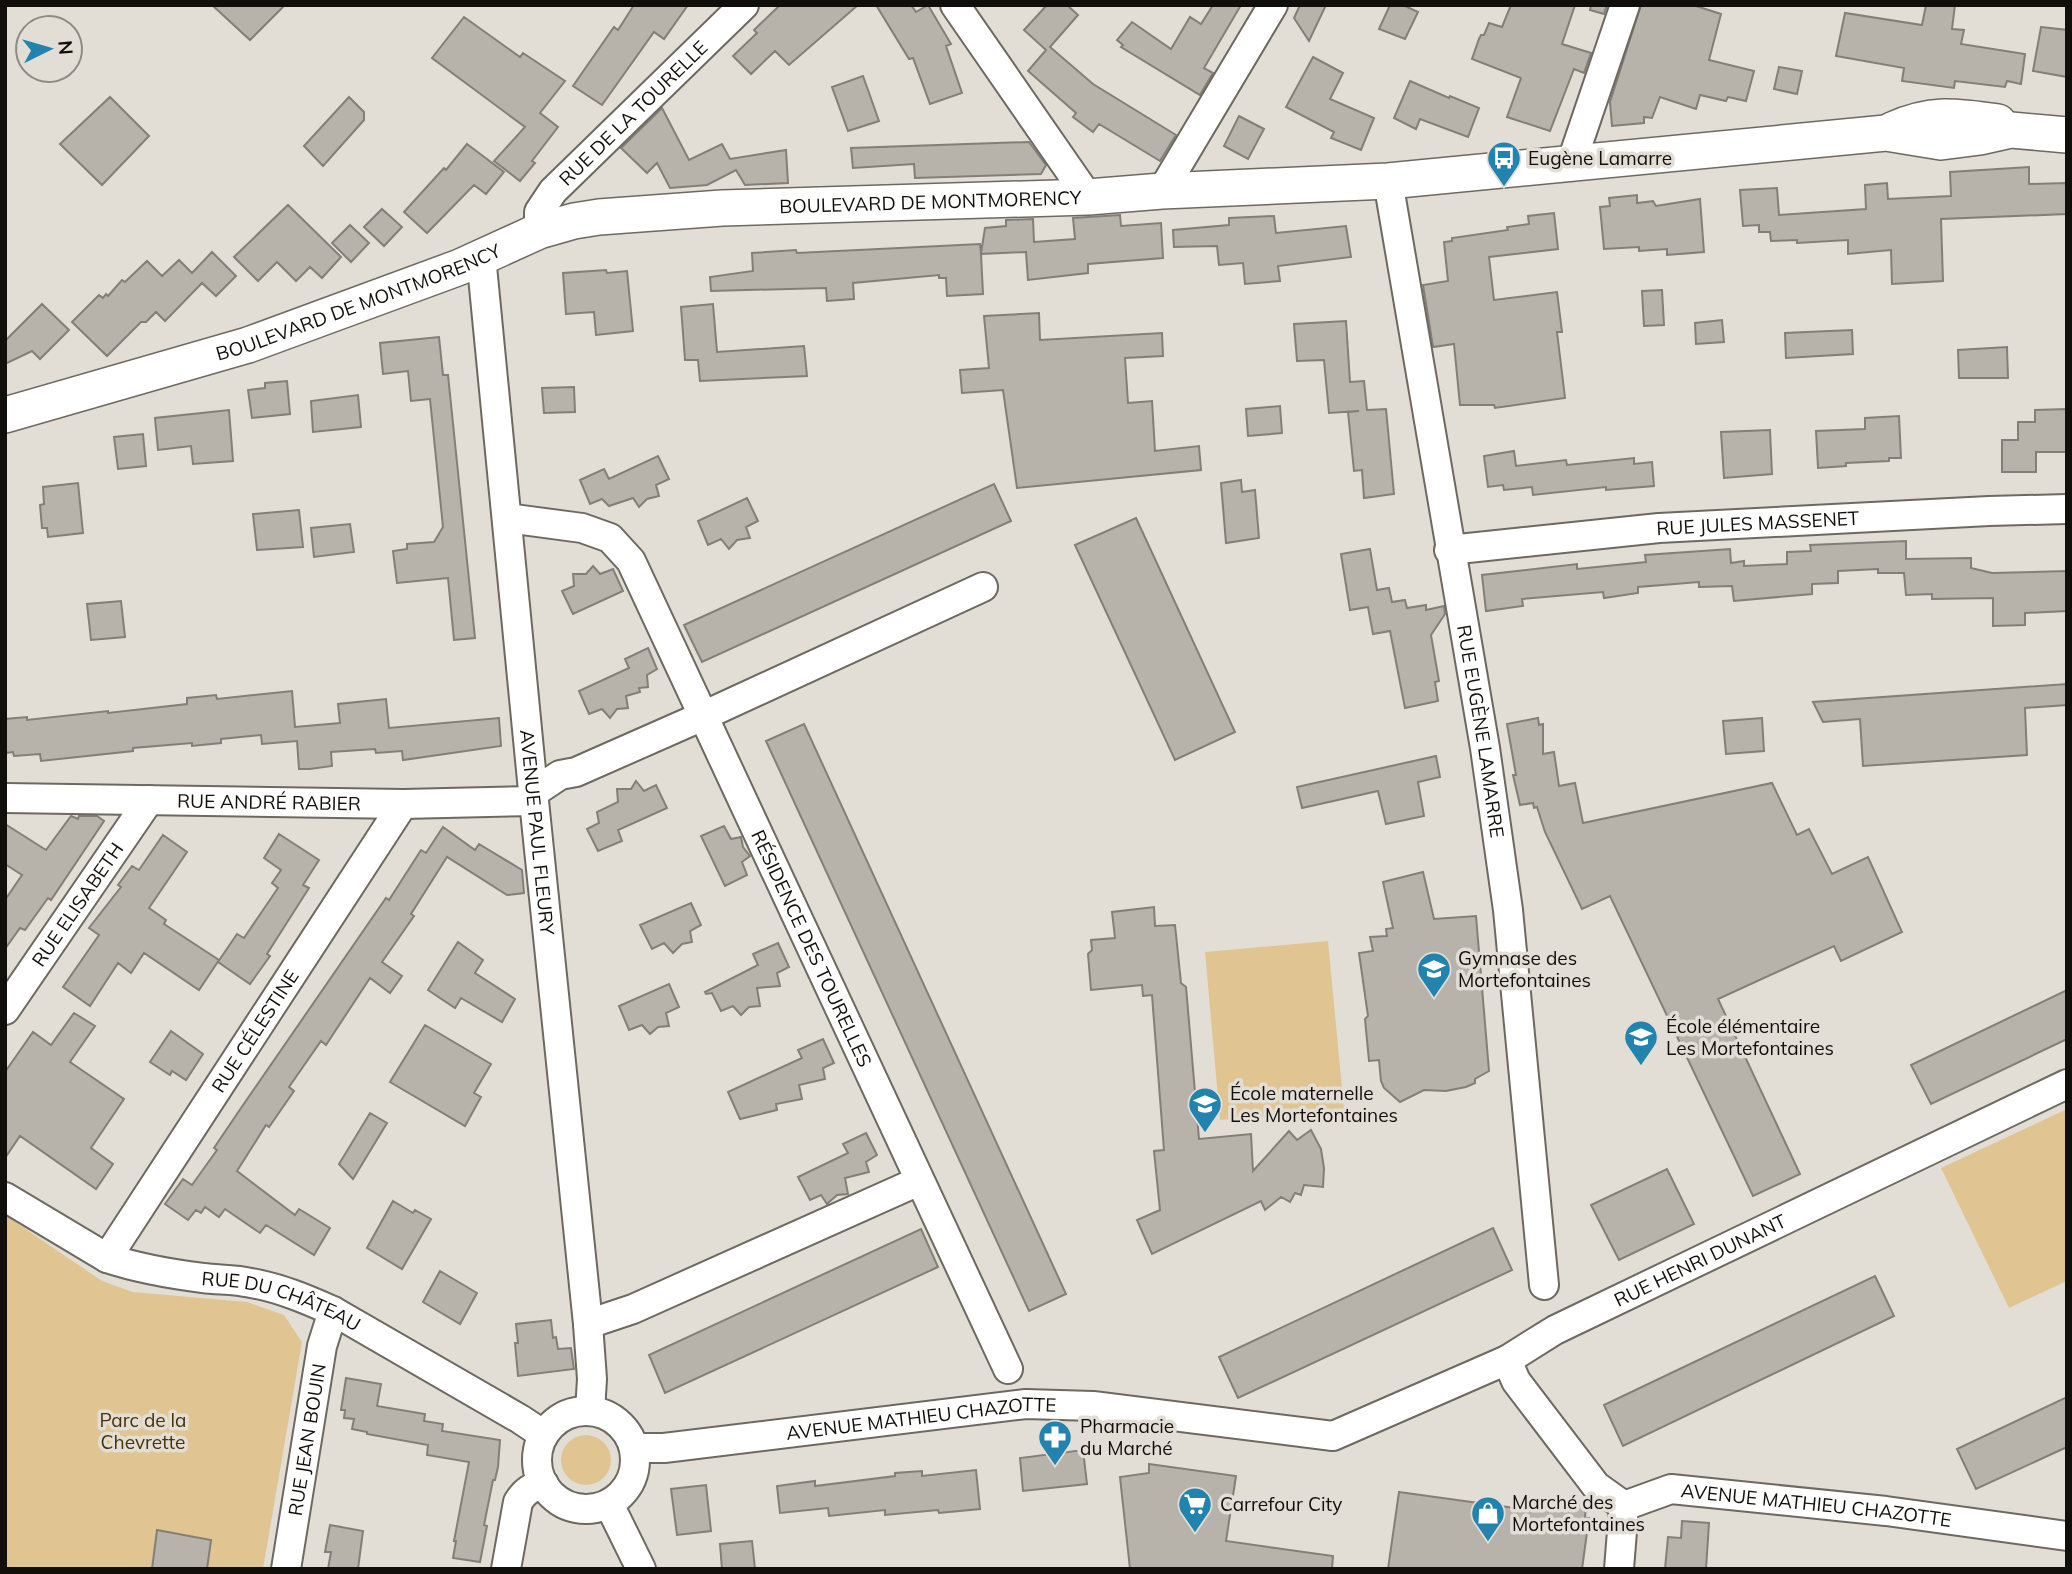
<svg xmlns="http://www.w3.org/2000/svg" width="2072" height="1574" font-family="Mulish,sans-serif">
<rect width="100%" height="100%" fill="#e2ded5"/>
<path fill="#e0c593" d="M1328 941 1344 1109 1220 1120 1205 952Z
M2067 1109V1281L2009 1308 1941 1168Z
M5 1215 102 1281 133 1292 247 1302 284 1315 302 1342 263 1569H5Z
M561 1460a25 25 0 1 1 50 0a25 25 0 1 1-50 0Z"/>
<path fill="#b7b3aa" stroke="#837f78" stroke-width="2" d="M212 5H285L250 40Z
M634 5H688L664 39 654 32 602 105 573 86 614 27 618 30Z
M780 5H858L789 65 775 51 751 74 733 56 757 33 754 30Z
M876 5H911L916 12 928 5 951 44 946 46 962 93 930 104 913 58 909 59Z
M1047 5H1067L1078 15 1050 47 1093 84 1176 135 1160 161 1099 124 1093 132 1073 117 1076 113 1028 71 1046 50 1024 30Z
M1213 5H1241L1204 68 1213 73 1200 95 1121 47 1123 45 1117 40 1132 22 1171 49 1190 17 1201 24Z
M1300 5H1326L1309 41 1294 18Z
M1390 5H1403L1418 12 1405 39 1379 29Z
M1511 5H1575L1562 44 1591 53 1584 73 1574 69 1550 131 1507 117 1521 78 1472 59 1479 39 1481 35H1484L1489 23 1502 27Z
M1591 5H1607L1604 14 1590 10Z
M1641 5H1693L1721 14 1709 60 1754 71 1746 101 1728 97 1726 101 1700 95 1696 109 1660 97 1652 118 1644 117V123L1612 126 1610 102Z
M1926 5H1955L1952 29 1964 30 1961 44 2025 54 2021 84 2007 81 2005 87 1955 81 1954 88 1902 81 1904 68 1836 56 1845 13 1922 25Z
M464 17 520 57 523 53 565 81 540 113 558 127 532 161 535 163 520 181 494 161 525 127 432 58Z
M2041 27 2067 30V77L2033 71Z
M1313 57 1343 73 1330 99 1374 118 1361 150 1331 138 1334 132 1286 107Z
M1779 67 1802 71 1797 94 1774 89Z
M863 76 879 121 848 131 832 87Z
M1410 81 1449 98 1450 96 1479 108 1468 137 1420 119 1416 129 1394 118Z
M110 97 149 136 102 185 60 144Z
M349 97 364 112V120L323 166 304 146Z
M662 108 689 160 722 144 730 159 786 150 788 183 745 185 736 170 707 185 670 188 657 163 647 173 621 148Z
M1239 116 1264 129 1248 159 1224 146Z
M1029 142 1046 165 1041 174 915 178 914 164 853 168 851 148Z
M467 144 504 172 486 194 474 185 427 233 404 212 444 168 446 170Z
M2029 167V184L2067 183V214L1941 219 1943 281 1892 284 1891 250 1848 254V240L1797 243V240L1771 241 1770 232H1759V225L1743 226 1740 190 1777 188 1779 215 1866 209 1865 185 1887 183 1888 199 1951 196 1950 172Z
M1637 195V203L1653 201 1656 206 1700 199 1704 252 1667 255V249L1639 251V247L1604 249 1600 207 1610 206 1609 198Z
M288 205 341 257 322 278 310 267 296 281 277 262 258 281 234 257Z
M382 209 402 227 384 246 364 227Z
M1554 213 1558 249 1489 257 1494 300 1557 292 1562 332H1557L1565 398 1495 408 1494 405H1460L1454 344 1433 347 1423 285 1448 281 1444 242 1452 241V238L1508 230 1507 227 1529 224 1528 216Z
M1120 215 1121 226 1161 223 1163 258 1088 264V273L1028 280 1026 252 981 254 983 294 947 296 946 278H939V275L853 283 854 299 827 301 826 288 711 291 710 277 753 271 752 253 796 250 797 253 980 244 981 253 985 228 1006 226V220L1033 219 1034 242 1075 239 1073 218Z
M1274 216 1276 233 1346 226 1351 257 1278 266 1280 281 1245 284 1243 263 1219 265 1217 246 1174 247 1173 230 1229 225V218Z
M350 225 369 243 351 262 332 243Z
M212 252 236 276 216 296 202 283 165 321 156 312 146 322H141L107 356 72 322 99 295 103 298 106 294 108 296 122 280 125 282 147 261 162 276 179 260 192 273Z
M606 270 607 273 627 271 633 331 596 335 594 312 566 314 563 273Z
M1662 290 1664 325 1644 326 1642 291Z
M42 304 69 330 40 359 32 351 5 364V341Z
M713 304 717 352 804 346 807 376 700 381 698 360H685L681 307Z
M1039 313 1040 340 1162 333 1163 356 1125 358 1128 403 1152 401 1155 451 1199 446 1201 470 1017 488 1003 390 962 393 960 370 989 368 984 316Z
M1722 320 1724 342 1696 344 1695 323Z
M1346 321 1350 382 1364 381 1367 410 1386 409 1394 494 1364 498 1362 470 1354 471 1348 412 1359 411 1329 413 1324 360 1297 361 1294 324Z
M1852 330 1853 354 1786 358 1785 333Z
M439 337 443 375H448L475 638 454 640 448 578 397 583 393 551 407 549V544L434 542 443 527 430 399 411 401 408 371 383 374 380 343Z
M2007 347 2008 378H1959L1958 350Z
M287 381 290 414 252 418 248 390 265 388V383Z
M574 387 575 412 544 413 542 388Z
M358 395 361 427 313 432 311 401Z
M1280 406 1282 433 1248 436 1246 409Z
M2067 409V452H2036V472H2002V440H2018V422H2035V410Z
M229 410 233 461 193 464 191 446 158 450 155 418Z
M1899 416 1901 458H1889V461L1846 463V466L1818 468 1816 431 1865 429V418Z
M1770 430 1772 474 1724 478 1721 432Z
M143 434 146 466 118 469 114 437Z
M1514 451 1516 466 1566 460 1567 465 1634 458V464L1652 462 1654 486 1606 490V487L1533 495 1532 487 1504 490 1503 485 1488 487 1484 456Z
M658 456 669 479 656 485 659 496 647 499 639 507 633 498 609 506 602 499 590 504 580 480 604 469 609 479Z
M1241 480 1242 492 1255 490 1259 538 1226 543 1221 483Z
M78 483 83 533 48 537 47 528H42L40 505 44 504 43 487Z
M994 484 1011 521 702 662 684 625Z
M747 498 758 521 746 527 750 538 737 540 729 549 721 539 708 545 698 521Z
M299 510 303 547 257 550 253 514Z
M1136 518 1235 732 1175 760 1075 545Z
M350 524 354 552 314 557 311 528Z
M1906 541V559L1971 558V568L1992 573 2067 571V611L2025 613V625L1993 626V598L1932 599V594L1906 595 1904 573H1878V569L1838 571V583L1812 584V594L1734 601 1732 586 1699 587V582L1638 587V593L1604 598 1603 592 1522 599 1523 606 1486 611 1482 575 1577 564V569L1646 562 1645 555 1730 549 1731 563 1744 561V566L1787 564V552L1811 551 1810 545Z
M1370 549 1377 590 1389 588 1392 602 1405 600 1407 608 1426 605V610L1444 606 1445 614 1431 635 1439 681 1435 682 1438 701 1405 708 1390 631 1373 634 1368 607 1350 610 1341 554Z
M593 566 600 574 613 569 623 591 573 614 562 591 574 586 573 574H586Z
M121 601 125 637 91 640 87 604Z
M648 648 657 669 647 675 648 687 639 688 640 692 626 696 628 708 617 709 610 718 602 709 589 714 579 691 629 668 625 659Z
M2067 684V705L2025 708 2027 755 1863 766 1860 719 1823 722 1813 702Z
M292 691 295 727 340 723 338 704 386 699 389 728 499 718 501 746 403 760 402 751 376 753 375 749 331 752 332 766 310 769H299L297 741 262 744 261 735 221 739V743L192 746V743L133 748V751L41 761 40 754 14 756 13 752 5 753V719L27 717V720L108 711V713L187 704V698L216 695 217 699Z
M1538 718 1539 725 1543 724V754L1554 752 1559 786 1575 783 1583 823 1772 783 1797 835 1809 829 1832 874 1868 857 1902 932 1841 961 1834 946 1718 999 1800 1174 1753 1196 1610 896 1582 909 1545 832 1537 807 1534 808 1533 803 1520 805 1513 775H1516L1507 724Z
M1762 718 1764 751 1726 754 1723 721Z
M804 724 1066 1294 1029 1311 766 741Z
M1436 756 1440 777 1418 782 1424 816 1386 824 1378 791 1302 808 1297 787Z
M636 781 644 791 656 785 667 808 618 830 622 841 598 851 587 829 599 823 597 812 618 802 617 789H631Z
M71 816 78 819 79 816H97L104 821 51 900 48 898 25 930 20 928 5 949V900L22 875 5 864V824L46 850Z
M724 826 731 839 741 837 743 847 750 856 742 862 747 875 725 886 701 836Z
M443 827 475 850 479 844 522 870 524 893 507 895 447 857 411 914 414 916 382 962 402 976 390 993 370 978 326 1045 321 1041 289 1087 294 1091 269 1127 266 1125 237 1171 295 1215 299 1209 330 1228 314 1255 266 1225 260 1233 225 1209 219 1217 205 1207 201 1213 196 1210 188 1220 165 1204 183 1179 192 1185 217 1150 214 1148 241 1108 386 898 389 900 421 850 426 853Z
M279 834 319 860 303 885 309 888 267 954 270 956 250 984 218 962 237 934 244 938 278 888 272 883 281 870 264 858Z
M163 835 187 852 149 908 166 920 164 924 219 960 199 990 144 953 131 973 118 963 90 1006 63 987 99 935 89 928 121 887 118 885 132 866 139 870Z
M1423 872 1434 919 1476 916 1489 1071 1475 1079V1083L1466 1087 1446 1091 1424 1090 1400 1102 1384 1088 1381 1081 1379 1060 1369 1061 1365 1019 1368 1016 1359 953 1373 951 1370 937 1387 936 1386 929 1393 928 1383 882Z
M691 903 701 925 690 931 692 942 682 944 673 953 664 943 652 949 640 925Z
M1154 907 1155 926 1175 925 1181 983 1186 987 1199 1139 1251 1134 1253 1171 1289 1131 1297 1140 1311 1130 1321 1149 1324 1168 1323 1187 1304 1185 1301 1195 1295 1193 1290 1202 1281 1197 1265 1210 1261 1201 1152 1254 1137 1220 1160 1210 1154 1151 1164 1150 1152 995 1143 996 1142 985 1091 990 1088 954 1092 950 1091 940 1115 938 1112 912Z
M458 942 483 960 475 973 515 999 502 1022 461 998 455 1008 428 990Z
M778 943 789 967 777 973 780 986 757 988 760 1006 749 1007 741 1015 733 1006 721 1011 712 993 706 994 705 992 758 965 753 954Z
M669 984 679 1007 666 1013 669 1026 658 1027 650 1034 642 1025 629 1030 619 1006Z
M2067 990V1039L1931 1104 1911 1065Z
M74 1013 95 1026 70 1062 124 1099 91 1148 113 1164 96 1189 20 1136 5 1158V1072L33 1032 51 1045Z
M425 1025 491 1064 474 1093 481 1097 465 1126 390 1082Z
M171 1031 203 1054 186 1080 172 1071 170 1075 150 1062Z
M823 1039 834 1063 823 1068 825 1079 799 1085 802 1099 776 1104 777 1110 740 1119 728 1092 802 1058 798 1050Z
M370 1113 387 1123 353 1179 339 1164Z
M866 1133 877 1155 866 1162 869 1172 845 1178 848 1194 837 1195 827 1204 821 1195 810 1200 798 1177 848 1153 843 1144Z
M1667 1169 1694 1224 1619 1260 1591 1205Z
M393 1201 413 1213 415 1210 431 1219 402 1269 367 1248Z
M1493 1228 1512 1270 1238 1398 1219 1357Z
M921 1229 938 1267 665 1393 649 1355Z
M440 1271 477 1293 460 1324 423 1302Z
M1875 1276 1894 1316 1623 1446 1604 1405Z
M551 1320 553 1338 556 1337 558 1349 571 1348 574 1369 518 1376 515 1343H518L516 1324Z
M346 1378 381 1384 377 1406 425 1414 424 1421 443 1424 442 1431 500 1440 498 1467 495 1480H493L484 1525 487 1526 480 1562 453 1558 456 1541H454L469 1462 427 1455 428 1445 367 1434V1432L352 1429 354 1419 344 1418 345 1410H341Z
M2067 1397V1447L1976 1489 1957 1449Z
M1083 1450 1087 1484 1023 1491 1020 1458Z
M1149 1464 1236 1476 1226 1541 1333 1556 1332 1569H1130L1120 1477 1149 1473Z
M976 1470 980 1509 939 1513 938 1510 885 1515V1510L829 1516 828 1508 780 1513 777 1486 815 1481V1486L895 1476V1473L922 1471V1476Z
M706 1485 711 1531 677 1535 671 1489Z
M1399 1492 1536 1511 1538 1499 1586 1506 1585 1518H1589L1582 1569H1388Z
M1682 1521 1709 1523 1706 1569H1665L1668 1537 1681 1538Z
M330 1525 363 1531 358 1569H328L331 1552H325Z
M157 1530 211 1540 207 1569H152Z
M752 1541 755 1569H722L720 1544Z"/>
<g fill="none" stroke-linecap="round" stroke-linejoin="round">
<g stroke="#6d6961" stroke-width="32">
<g id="minor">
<path d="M955 5 1088 197"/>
<path d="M1571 164 1625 5"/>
<path id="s1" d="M1388 181 1485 748 1508 910 1544 1285"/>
<path d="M1162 191 1273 5"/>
<path id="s2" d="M539 231V212L553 191 744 5"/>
<path id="s3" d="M481 256 534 801 588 1324 592 1379 590 1411"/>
<path id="s4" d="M507 518 582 528 610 538 631 561 1008 1369"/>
<path id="s5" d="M1449 550 1659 528 1989 511 2067 509"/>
<path d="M533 793 560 775 576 772 703 716 983 587"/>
<path id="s6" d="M5 798 403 804 534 801"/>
<path id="s7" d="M5 1010 149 800"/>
<path id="s8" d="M5 1197 107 1258C137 1268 171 1274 203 1278 219 1280 235 1279 251 1283 280 1288 306 1299 333 1311L520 1419 544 1435"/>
<path id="s9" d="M107 1258 403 804"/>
<path d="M588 1324 633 1309 919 1181"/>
<path d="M1507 1360 1516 1381 1596 1486 1624 1506"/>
<circle cx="586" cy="1460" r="49"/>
<path id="s10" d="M634 1448H664L1026 1404 1093 1406 1333 1436 1507 1360 1555 1330 2067 1084"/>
<path d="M609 1504 641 1569"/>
<path id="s11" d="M1624 1506 1671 1489 1886 1511 2067 1536"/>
<path id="s12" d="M286 1569 322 1346 333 1311"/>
<path d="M506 1569 518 1502C525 1491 531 1487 544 1484"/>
<path d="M1619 1569 1624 1506"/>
</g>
</g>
<g stroke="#6d6961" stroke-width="38">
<g id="tertiary">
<path d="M1892 130C1932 112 1956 116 1998 122"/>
<path id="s13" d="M5 415 248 345 460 267 539 231 574 221 599 217 722 208 1088 197 1162 191 1388 181 1886 133 1941 142 1980 137 2011 130 2067 135"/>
</g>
</g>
<use href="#minor" stroke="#fff" stroke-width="28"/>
<use href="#tertiary" stroke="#fff" stroke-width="35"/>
</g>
<defs>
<g id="bus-pin" transform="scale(1.75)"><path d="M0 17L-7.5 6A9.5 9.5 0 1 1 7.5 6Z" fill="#2183ae" stroke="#e2ded5"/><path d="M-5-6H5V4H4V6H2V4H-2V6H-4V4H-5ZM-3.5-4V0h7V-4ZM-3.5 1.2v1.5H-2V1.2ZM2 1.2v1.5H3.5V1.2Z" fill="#fff"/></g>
<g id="school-pin" transform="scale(1.75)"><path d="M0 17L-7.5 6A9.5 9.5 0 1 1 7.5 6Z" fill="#2183ae" stroke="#e2ded5"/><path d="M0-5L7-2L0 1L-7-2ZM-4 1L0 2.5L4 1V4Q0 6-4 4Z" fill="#fff"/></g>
<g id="pharmacy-pin" transform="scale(1.75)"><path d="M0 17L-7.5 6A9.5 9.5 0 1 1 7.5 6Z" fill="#2183ae" stroke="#e2ded5"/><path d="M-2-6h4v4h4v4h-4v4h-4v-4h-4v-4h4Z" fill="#fff"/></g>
<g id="supermarket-pin" transform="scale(1.75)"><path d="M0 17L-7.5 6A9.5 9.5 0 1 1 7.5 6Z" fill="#2183ae" stroke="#e2ded5"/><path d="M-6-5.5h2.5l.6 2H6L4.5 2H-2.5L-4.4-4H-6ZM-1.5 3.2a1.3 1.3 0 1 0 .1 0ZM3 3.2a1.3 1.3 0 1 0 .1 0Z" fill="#fff"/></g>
<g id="shop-pin" transform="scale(1.75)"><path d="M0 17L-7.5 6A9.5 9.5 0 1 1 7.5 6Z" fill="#2183ae" stroke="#e2ded5"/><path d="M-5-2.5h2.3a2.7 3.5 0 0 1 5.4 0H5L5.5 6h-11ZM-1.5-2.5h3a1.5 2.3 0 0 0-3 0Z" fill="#fff"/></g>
</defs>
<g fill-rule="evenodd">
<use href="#bus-pin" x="1504" y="158"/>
<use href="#school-pin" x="1434" y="969"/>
<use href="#school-pin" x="1641" y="1037"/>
<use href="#school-pin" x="1205" y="1104"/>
<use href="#pharmacy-pin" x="1055" y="1437"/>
<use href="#supermarket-pin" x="1195" y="1504"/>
<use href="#shop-pin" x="1488" y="1513"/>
</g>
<g text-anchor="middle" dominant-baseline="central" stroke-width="7" stroke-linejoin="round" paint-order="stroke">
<g font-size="19" fill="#110f0c" stroke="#e2ded5">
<text stroke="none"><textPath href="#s2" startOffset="156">RUE DE LA TOURELLE</textPath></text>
<text stroke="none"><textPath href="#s13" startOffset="959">BOULEVARD DE MONTMORENCY</textPath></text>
<text stroke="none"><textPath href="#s13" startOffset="371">BOULEVARD DE MONTMORENCY</textPath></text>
<text stroke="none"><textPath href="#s5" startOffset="310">RUE JULES MASSENET</textPath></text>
<text stroke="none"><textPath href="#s1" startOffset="558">RUE EUGÈNE LAMARRE</textPath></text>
<text stroke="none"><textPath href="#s6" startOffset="264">RUE ANDRÉ RABIER</textPath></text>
<text stroke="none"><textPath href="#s3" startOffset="579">AVENUE PAUL FLEURY</textPath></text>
<text stroke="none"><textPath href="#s7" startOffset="128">RUE ELISABETH</textPath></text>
<text stroke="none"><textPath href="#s4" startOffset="564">RÉSIDENCE DES TOURELLES</textPath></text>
<text stroke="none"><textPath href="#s9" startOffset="271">RUE CÉLESTINE</textPath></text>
<text stroke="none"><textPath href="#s10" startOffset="1111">RUE HENRI DUNANT</textPath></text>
<text stroke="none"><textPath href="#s8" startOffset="299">RUE DU CHÂTEAU</textPath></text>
<text stroke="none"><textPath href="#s10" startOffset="289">AVENUE MATHIEU CHAZOTTE</textPath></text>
<text stroke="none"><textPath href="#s12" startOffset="131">RUE JEAN BOUIN</textPath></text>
<text stroke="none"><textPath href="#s11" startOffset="196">AVENUE MATHIEU CHAZOTTE</textPath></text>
</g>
<g font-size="19" fill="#110f0c" stroke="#e2ded5" text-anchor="start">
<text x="1528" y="158">Eugène Lamarre</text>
<text x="1458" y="958">Gymnase des<tspan x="1458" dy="22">Mortefontaines</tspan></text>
<text x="1666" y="1026">École élémentaire<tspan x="1666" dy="22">Les Mortefontaines</tspan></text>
<text x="1230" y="1093">École maternelle<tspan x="1230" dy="22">Les Mortefontaines</tspan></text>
<text x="1080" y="1426">Pharmacie<tspan x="1080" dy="22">du Marché</tspan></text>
<text x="1512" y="1502">Marché des<tspan x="1512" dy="22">Mortefontaines</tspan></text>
<text x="1220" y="1504">Carrefour City</text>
</g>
<g font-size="19" fill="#463308" stroke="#e2ded5">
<text x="143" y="1420">Parc de la<tspan x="143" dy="22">Chevrette</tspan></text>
</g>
</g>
<rect width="2072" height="1574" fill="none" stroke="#110f0c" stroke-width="14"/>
<g transform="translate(49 49) rotate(85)"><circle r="33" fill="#e2ded5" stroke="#8e8b85" stroke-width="2"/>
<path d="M0-5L12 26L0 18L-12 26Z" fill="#2183ae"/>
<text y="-10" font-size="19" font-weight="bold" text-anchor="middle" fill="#110f0c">N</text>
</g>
</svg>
